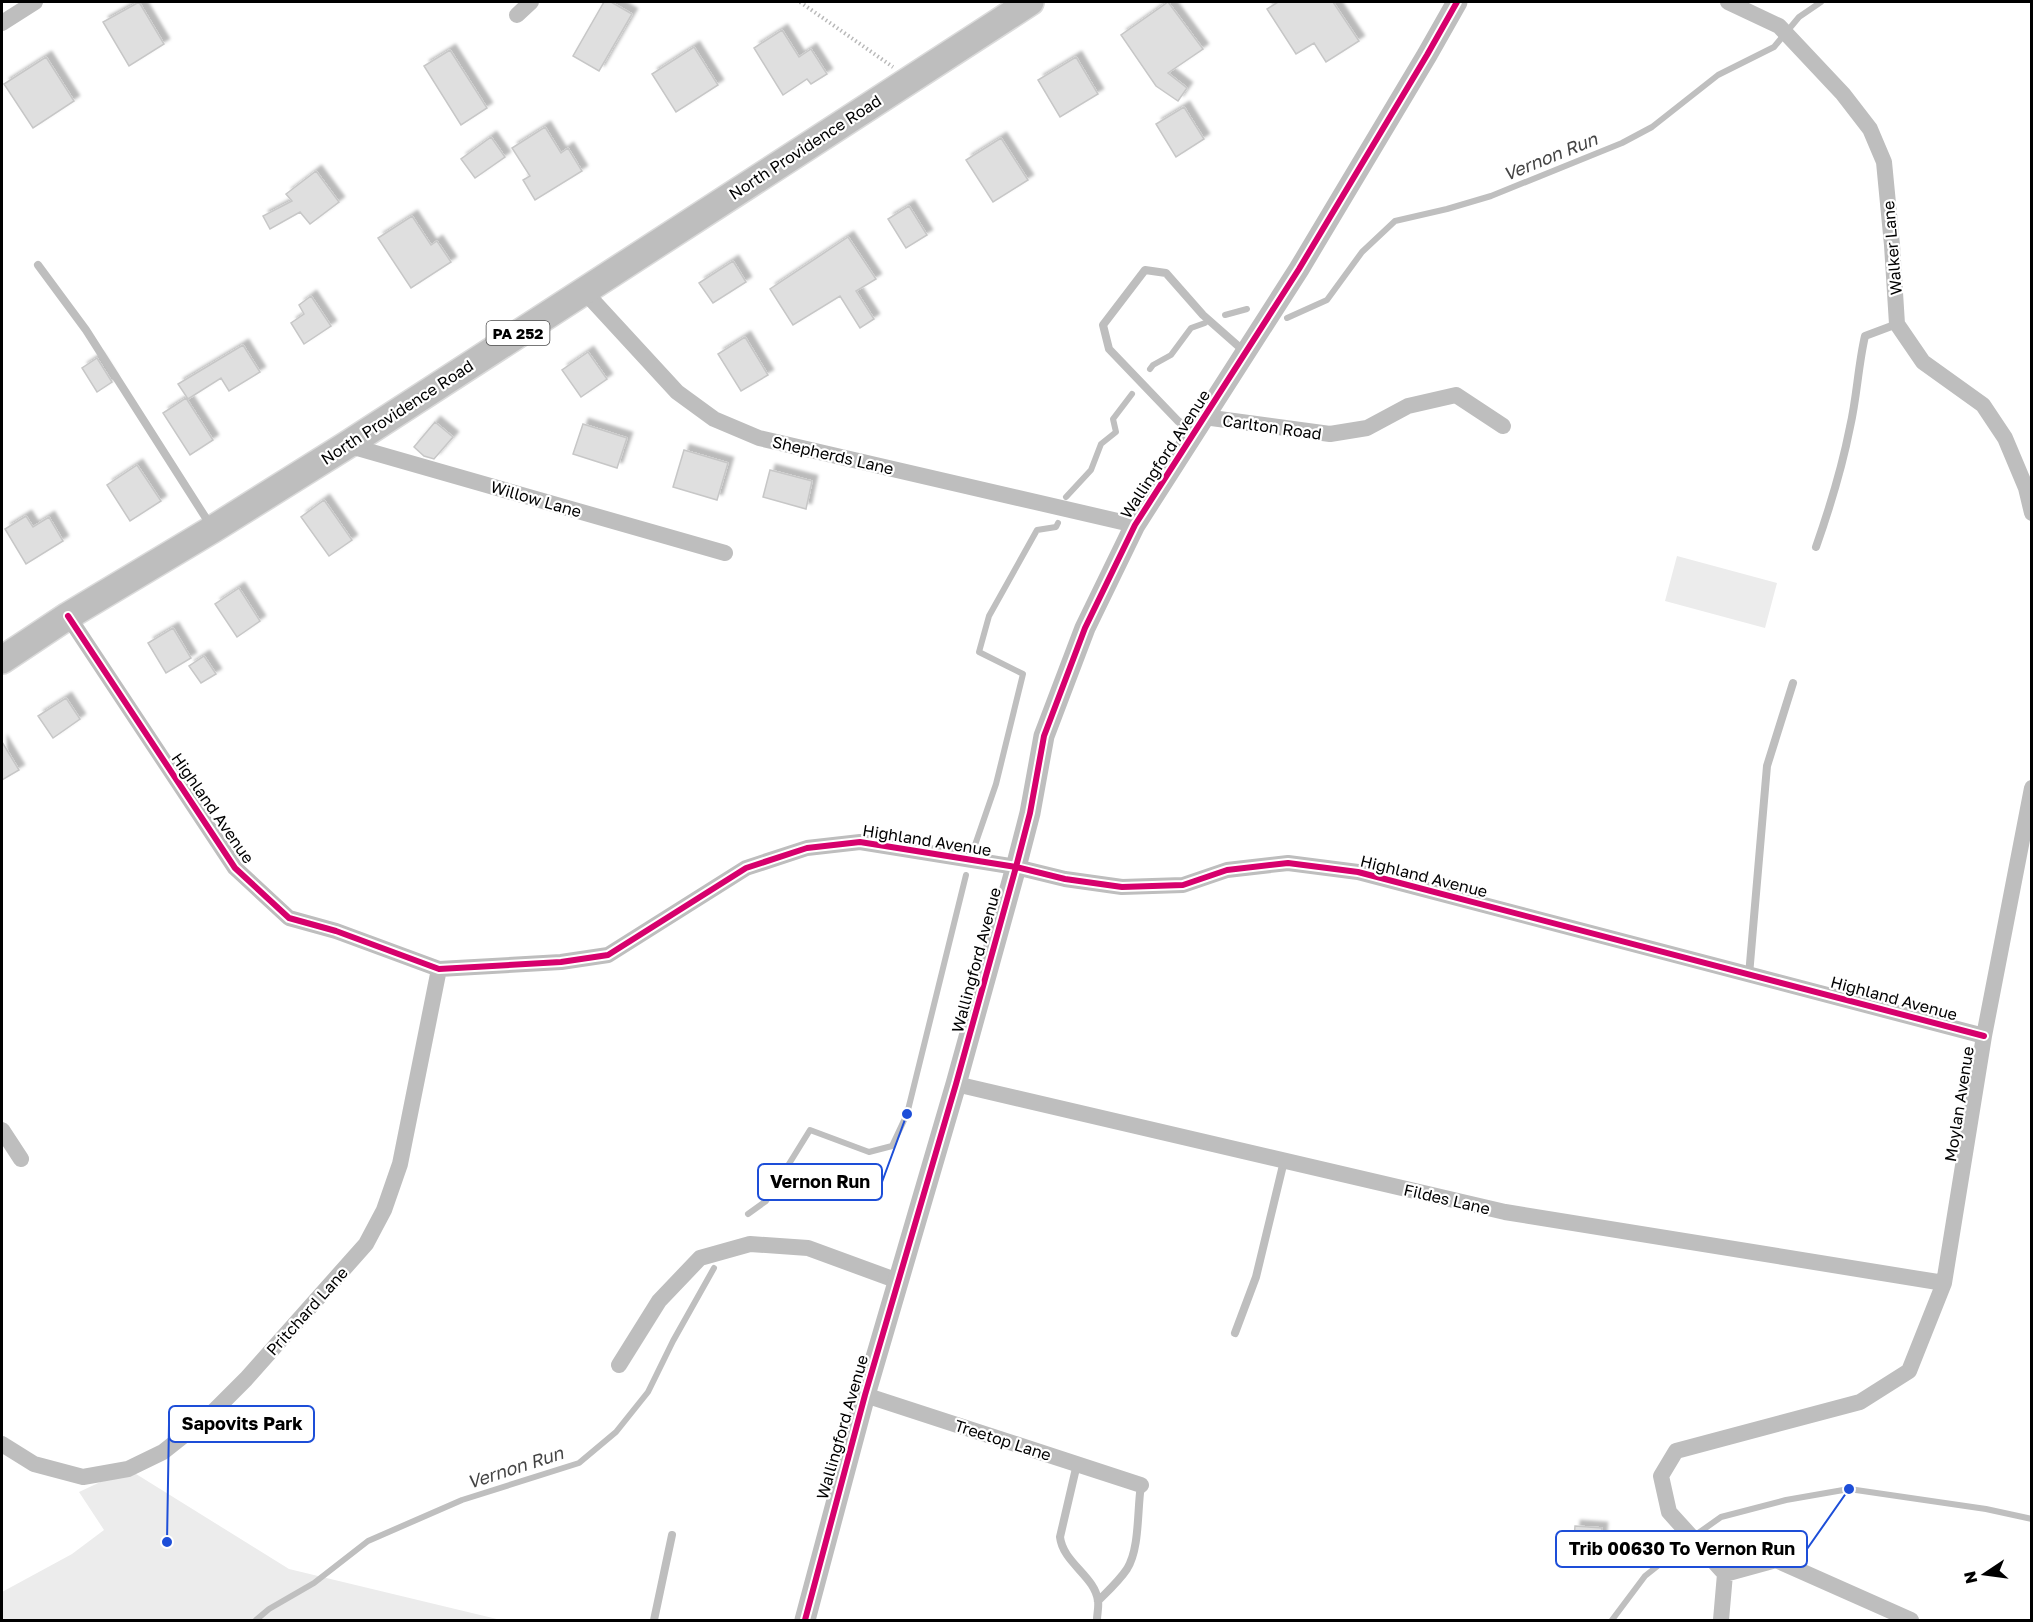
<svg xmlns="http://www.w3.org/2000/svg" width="2033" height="1622" font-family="'Golos Text',sans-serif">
<defs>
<filter id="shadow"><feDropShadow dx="5.5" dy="-5.5" stdDeviation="1.5" flood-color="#0004"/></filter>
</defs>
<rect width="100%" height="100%" fill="#fff"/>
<path fill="#ececec" d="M1677 556 1777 583 1765 628 1665 601Z
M128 1469 289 1569 501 1620H2V1592L72 1554 104 1530 79 1492Z"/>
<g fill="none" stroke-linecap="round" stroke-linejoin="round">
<path stroke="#bfbfbf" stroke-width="6" d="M1225 315 1247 309
M1287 318 1327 300 1362 252 1395 221 1447 209 1491 196 1622 143 1652 127 1718 75 1774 47 1799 17 1821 2
M1150 369 1153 365 1171 355 1191 328 1205 323
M1066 497 1091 470 1101 444 1116 432 1113 419 1132 394
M975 845 996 784 1023 674 979 652 989 616 1037 530 1056 527 1058 523
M748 1214 766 1201 810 1130 869 1152 892 1146 907 1114 966 875
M1697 1534 1721 1517 1786 1500 1849 1489 1986 1509 2032 1519
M256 1620 269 1609 314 1583 368 1541 462 1500 579 1463 616 1432 648 1392 673 1341 714 1268
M1612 1620 1645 1576 1689 1541"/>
</g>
<path fill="#dfdfdf" stroke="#c7c7c7" stroke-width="1.5" filter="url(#shadow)" d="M139 2 164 44 129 66 103 22Z
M604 2H611L632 14 599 71 573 56Z
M1168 2 1203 49 1168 73 1187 88 1178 101 1156 86 1121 35Z
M1278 2H1333L1359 41 1326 62 1314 43 1296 54 1267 9Z
M782 30 799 57 811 49 827 74 811 84 807 79 783 95 754 48Z
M694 47 718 85 676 112 652 74Z
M450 50 487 108 461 125 424 66Z
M46 57 74 101 33 128 4 84Z
M1076 57 1098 94 1060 117 1038 80Z
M1184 107 1204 139 1176 157 1156 124Z
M545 127 561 153 568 148 582 171 535 200 523 180 530 176 512 148Z
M491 137 505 157 475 178 461 159Z
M1001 138 1028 180 993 202 966 160Z
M316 171 339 202 310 224 300 212 270 229 263 216 292 201 286 194Z
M909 206 927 235 906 248 888 219Z
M412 216 431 245 437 241 451 262 411 288 378 238Z
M848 237 876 279 856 291 874 319 860 328 840 296 793 325 770 289Z
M733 261 746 282 713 303 699 283Z
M311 296 331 326 304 344 291 323 304 314 299 305Z
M745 337 768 375 741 391 718 354Z
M243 345 260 372 229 391 221 378 188 399 178 384Z
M588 352 607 379 581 397 562 370Z
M97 358 112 382 97 392 82 368Z
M186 398 213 440 190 455 163 413Z
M435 422 453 437 434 459 424 456 414 447Z
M583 424 627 438 617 468 573 454Z
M684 450 728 463 717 500 673 487Z
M137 465 161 501 130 521 107 485Z
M770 470 812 481 806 509 763 497Z
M324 500 352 540 329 556 301 517Z
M26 516 33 527 49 517 63 541 26 564 5 529Z
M239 588 260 621 237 637 215 604Z
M173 628 191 658 166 673 148 643Z
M204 656 216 674 201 683 189 666Z
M66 698 80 719 53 738 38 716Z
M2 742 19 770 2 780Z
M1575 1526 1602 1528 1599 1565 1572 1563Z"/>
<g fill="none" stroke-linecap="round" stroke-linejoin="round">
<g stroke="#dbdbdb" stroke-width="30">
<path id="primary" d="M2 660 68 616 213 529 347 445 1030 2"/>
</g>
<path stroke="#b9b9b9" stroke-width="4" stroke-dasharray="1.5 3" stroke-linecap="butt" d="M800 2 893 67"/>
<path stroke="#bebebe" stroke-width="8" d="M38 265 86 330 211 526
M1194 433 1178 421 1109 349 1103 325 1145 270 1166 273 1203 315 1245 352
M1816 547C1830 507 1842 468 1850 427 1857 397 1858 366 1865 336L1897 324
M1749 975 1767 766 1793 683
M1235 1333 1256 1277 1284 1161
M1077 1464 1060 1537C1063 1563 1095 1576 1098 1601 1099 1607 1097 1614 1097 1620
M1098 1601C1108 1591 1119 1581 1127 1569 1140 1548 1137 1510 1141 1485
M654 1620 672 1535"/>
<path stroke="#bebebe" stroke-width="16" d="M1728 2 1779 26 1843 94 1870 129 1884 162 1892 245 1897 324 1923 362 1983 405 2005 438 2026 488 2032 513
M517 15 531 2
M2 23 35 2
M583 290 677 392 714 419 759 438 1135 525
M1204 417 1330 434 1367 428 1408 406 1456 395 1503 426
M347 445 725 553
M68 616 235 868 289 918 336 931 439 969 561 962 608 955 746 868 807 848 860 842 1016 867 1065 879 1122 887 1183 885 1227 870 1288 863 1358 872 1984 1036
M956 1084 1505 1212 1944 1283
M2 1130 21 1159
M619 1365 659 1301 700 1258 750 1244 808 1248 898 1281
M865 1395 1141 1485
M2 1444 34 1464 83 1477 128 1469 163 1452 211 1414 246 1379 366 1244 384 1210 400 1164 439 969
M1725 1574 1776 1560 1911 1620
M1721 1620 1725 1574 1669 1512 1661 1476 1676 1451 1860 1402 1909 1371 1944 1283 1984 1036 2032 788"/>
<path stroke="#bebebe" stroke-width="21" d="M805 1620 865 1395 956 1084 1016 867 1030 813 1044 736 1085 628 1135 525 1299 269 1427 55 1457 2"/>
<use href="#primary" stroke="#bebebe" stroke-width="27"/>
<g stroke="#fff" stroke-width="10">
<path id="cycleway" d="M68 616 235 868 289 918 336 931 439 969 561 962 608 955 746 868 807 848 860 842 1016 867 1065 879 1122 887 1183 885 1227 870 1288 863 1358 872 1984 1036
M805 1620 865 1395 956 1084 1016 867 1030 813 1044 736 1085 628 1135 525 1299 269 1427 55 1457 2"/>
</g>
<use href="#cycleway" stroke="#d6006c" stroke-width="6"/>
</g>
<g text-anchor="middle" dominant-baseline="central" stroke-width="4.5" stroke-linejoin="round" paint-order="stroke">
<rect fill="#fff" stroke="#4c4c4c" stroke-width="1.5" x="486.5" y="321" width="63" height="24" rx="4.5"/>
<g font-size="15" font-weight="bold" fill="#000">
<text x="518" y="333">PA 252</text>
</g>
<g font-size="16" fill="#000" stroke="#fff">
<text transform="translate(805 147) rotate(-33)">North Providence Road</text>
<text transform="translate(1892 248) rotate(-95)">Walker Lane</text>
<text transform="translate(397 412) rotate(-33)">North Providence Road</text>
<text transform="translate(1272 427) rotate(8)">Carlton Road</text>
<text transform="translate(1165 454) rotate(-57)">Wallingford Avenue</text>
<text transform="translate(833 455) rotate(13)">Shepherds Lane</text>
<text transform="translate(536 499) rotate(16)">Willow Lane</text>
<text transform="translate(213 808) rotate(55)">Highland Avenue</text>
<text transform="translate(927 840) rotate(9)">Highland Avenue</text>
<text transform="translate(1424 876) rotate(14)">Highland Avenue</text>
<text transform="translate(976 960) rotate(-75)">Wallingford Avenue</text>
<text transform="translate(1894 998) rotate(15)">Highland Avenue</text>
<text transform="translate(1959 1104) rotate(-81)">Moylan Avenue</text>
<text transform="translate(1447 1199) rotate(13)">Fildes Lane</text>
<text transform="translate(307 1311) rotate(-48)">Pritchard Lane</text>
<text transform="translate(842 1427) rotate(-74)">Wallingford Avenue</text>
<text transform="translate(1003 1440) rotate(18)">Treetop Lane</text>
</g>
<g font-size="18" font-style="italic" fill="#444" stroke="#fff">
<text transform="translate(1550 156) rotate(-22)">Vernon Run</text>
<text transform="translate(515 1467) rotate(-18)">Vernon Run</text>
</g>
</g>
<path fill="none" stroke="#1d4ed8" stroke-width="2" d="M907 1114L882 1182M167 1542L169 1424M1849 1489L1807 1549"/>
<g fill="#1d4ed8" stroke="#fff" stroke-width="2">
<circle cx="907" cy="1114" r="6"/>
<circle cx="167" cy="1542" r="6"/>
<circle cx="1849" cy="1489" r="6"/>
</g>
<g fill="#fff" stroke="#1d4ed8" stroke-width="2">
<rect x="758" y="1164" width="124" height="36" rx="6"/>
<rect x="169" y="1406" width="145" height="36" rx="6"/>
<rect x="1556" y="1531" width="251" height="36" rx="6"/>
</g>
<g font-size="18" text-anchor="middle" font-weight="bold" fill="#000">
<text x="820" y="1188">Vernon Run</text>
<text x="242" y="1430">Sapovits Park</text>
<text x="1682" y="1555">Trib 00630 To Vernon Run</text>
</g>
<rect width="2033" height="1622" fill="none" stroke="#000000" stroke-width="6"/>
<g transform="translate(1985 1574) rotate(257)" stroke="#ffffff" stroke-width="4.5" paint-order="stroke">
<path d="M0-4.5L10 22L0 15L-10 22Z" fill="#000000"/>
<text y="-9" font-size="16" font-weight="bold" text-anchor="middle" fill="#000000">N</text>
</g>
</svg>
